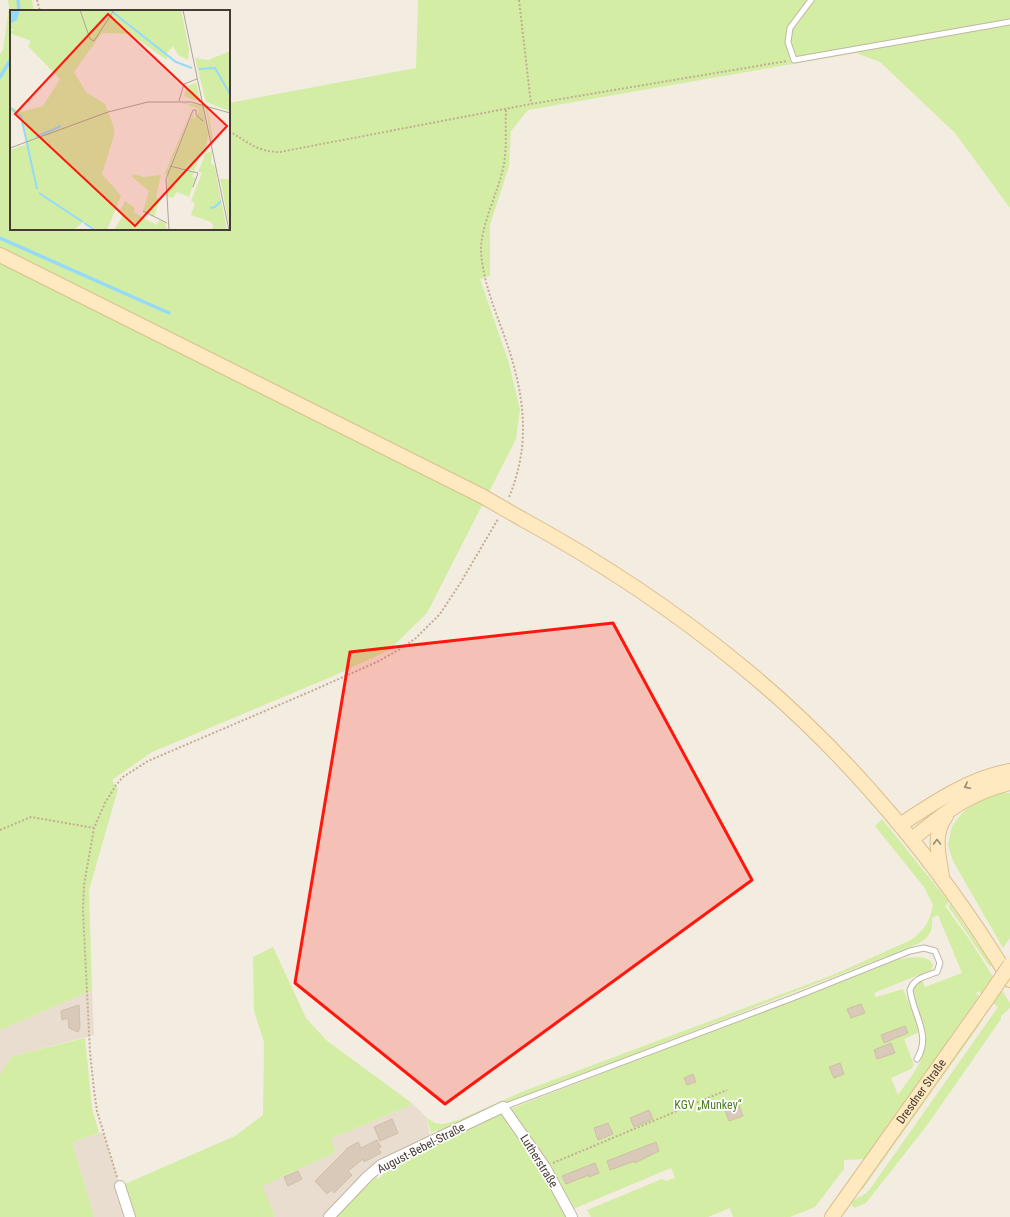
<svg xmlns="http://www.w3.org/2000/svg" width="1010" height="1217" font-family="'Roboto Condensed',sans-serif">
<rect width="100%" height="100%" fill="#f3ece1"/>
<path fill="#e8ddcf" d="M92 990 94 1035 12 1056 0 1075V1030Z
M413 1104 427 1118 430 1137 378 1162 362 1175 324 1217H273L275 1216 261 1186 336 1152 330 1139Z
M103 1132 120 1186 130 1217H94L72 1142Z"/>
<path fill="#d4eda5" d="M8 0H32L34 11H11V229H229V103L416 68 418 0H1010V208L955 133 880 62 856 53 528 110 511 131 509 166 490 225V276L480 279 509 363 520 410 516 439 427 613 388 651 331 677 152 752 112 780 118 789 89 890 92 990 0 1030V54L3 50 9 7Z
M1001 793H1010V938L1003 948 953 861 948 845 952 826 962 813 977 801Z
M882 819 949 902 945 906 969 939 1010 1003V1008L1001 1016V1019L928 1124 866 1203 855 1208 850 1204C855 1197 864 1197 870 1189L998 1007 978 991 976 994 979 996 866 1159 844 1160V1169L815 1207 790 1217H733L730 1208 708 1217H591L587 1210 662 1179 666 1181 675 1178 671 1168 571 1210 510 1109 895 960C905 958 929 953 933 965L931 970 874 993 876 997 903 989 919 1027 918 1033 904 1039 914 1065 911 1069 891 1078 898 1095C907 1081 922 1065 924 1049 925 1043 926 1036 924 1030 921 1015 902 989 922 980L925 987 962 973 938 915 932 918C934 939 921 943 903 950L526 1096 439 1136 437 1130 431 1133 427 1118 435 1123 443 1124 458 1120 524 1091 835 974 911 940C924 931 930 921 933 905L924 887 875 826Z
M950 904 992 965 990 967 948 906Z
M273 947 306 1018 326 1040 413 1104 330 1139 336 1152 262 1186 275 1216 273 1217H130L120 1186 235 1136 263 1115 264 1042 254 1011 253 957Z
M980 1018 983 1019 978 1027 862 1190 860 1189Z
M85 1038 92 1108 99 1133 72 1142 94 1217H0V1075L12 1056Z
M499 1113 505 1117 542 1169 567 1217H334L374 1175 378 1179 385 1173 382 1169Z"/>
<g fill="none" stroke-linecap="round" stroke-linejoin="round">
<path stroke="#95daf8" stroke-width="3.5" d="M18 0 19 11
M0 77 11 59
M0 238 169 313"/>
</g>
<path fill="#d9c9b9" stroke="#d1bda8" d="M861 1004 865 1013 851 1018 847 1009Z
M79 1005 80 1027 78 1032 69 1028 68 1018 62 1020 61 1011Z
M905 1026 908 1033 884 1043 881 1035Z
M891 1043 895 1053 877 1059 874 1050Z
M840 1063 844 1074 834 1078 829 1067Z
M693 1074 696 1082 687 1085 684 1078Z
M739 1105 743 1116 729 1121 725 1110Z
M649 1110 653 1119 634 1127 630 1118Z
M392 1119 398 1133 380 1141 374 1127Z
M608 1123 613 1134 598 1140 594 1128Z
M377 1140 381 1147 378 1148 381 1153 364 1162 363 1159 348 1171 352 1175 334 1193 331 1190 327 1194 315 1181 346 1150V1149L358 1142 361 1148Z
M656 1142 659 1151 635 1163V1161L610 1170 607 1161Z
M595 1163 599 1173 589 1177V1175L566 1184 562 1176Z
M298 1171 302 1179 288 1186 284 1177Z"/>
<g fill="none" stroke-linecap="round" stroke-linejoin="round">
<g stroke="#c2b5a6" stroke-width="7">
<path id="service" d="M811 0 790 28 788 42 794 60 1010 22
M503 1107 795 997 910 951 924 948 935 951 940 963 937 972C926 976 914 978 910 990 913 1015 932 1035 917 1059"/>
</g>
<g stroke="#c2b5a6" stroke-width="12">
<path id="minor" d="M120 1186 130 1217
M329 1217 368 1176 381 1165 503 1107 545 1167 572 1217"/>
</g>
<g stroke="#dcbf8d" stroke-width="16">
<g id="secondary">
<path d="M0 255 482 496"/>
<path d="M522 519C599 561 672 609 740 665 846 751 940 864 1010 980"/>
<path d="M900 825C933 803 970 778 1010 771"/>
<path d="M912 839C946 812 966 794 1010 783"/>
<path d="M942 877C939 855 932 835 946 816"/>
<path id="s1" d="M832 1217 987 999"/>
</g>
</g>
<path stroke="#c3ad93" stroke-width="2" stroke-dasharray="2 2" stroke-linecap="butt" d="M37 0 40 11
M519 0 531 104
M506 110C505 127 507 147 504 164 499 191 480 226 481 252 484 292 503 326 513 363 526 409 528 452 509 497
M229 131C248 142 257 152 280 152L531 104 787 61
M0 830 31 817 94 828
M553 1163 727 1090
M117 1177 97 1111 94 1090 90 1052 83 911 84 885 94 828 105 803 116 785 123 777 148 761 314 690 379 661 400 649 416 638 440 614 461 582 498 519"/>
<use href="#service" stroke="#fff" stroke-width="5"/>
<use href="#minor" stroke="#fff" stroke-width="10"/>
<use href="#secondary" stroke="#ffe9c0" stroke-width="14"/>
<g stroke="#dcbf8d" stroke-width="16" stroke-linecap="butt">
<path id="secondary-bridge" d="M482 496 522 519
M987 999 1010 965"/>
</g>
<use href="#secondary-bridge" stroke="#ffe9c0" stroke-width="14"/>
</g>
<defs><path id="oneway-chevron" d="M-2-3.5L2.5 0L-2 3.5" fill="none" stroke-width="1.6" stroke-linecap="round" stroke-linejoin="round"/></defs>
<g stroke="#998972">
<use href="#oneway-chevron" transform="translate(967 786) rotate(154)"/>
<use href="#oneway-chevron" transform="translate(937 842) rotate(-91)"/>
</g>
<path fill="#ff170d" fill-opacity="0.2" stroke="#ff170d" stroke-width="3" stroke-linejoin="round" d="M613 623 752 880 445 1104 295 983 350 652Z"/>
<g text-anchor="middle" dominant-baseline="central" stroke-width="3.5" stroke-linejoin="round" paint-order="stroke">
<g font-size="12" fill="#453b32" stroke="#fff">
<text stroke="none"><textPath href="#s1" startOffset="154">Dresdner Straße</textPath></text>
<text transform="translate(421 1148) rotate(-27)">August-Bebel-Straße</text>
<text transform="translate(539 1161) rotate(58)">Lutherstraße</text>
</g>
<g font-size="12" fill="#4c7d1f" stroke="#fff">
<text x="708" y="1105">KGV „Munkey“</text>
</g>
</g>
<g transform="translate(10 10)">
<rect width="220" height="220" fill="#f3ece1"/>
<path d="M10 0H171L179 39 178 50 168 45 163 36 157 43V50L120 24 92 23 64 62 76 82 95 94 104 118V126L92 164 111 186 97 220H88L73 212 64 220H0V140L17 134 10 108 0 100V96L11 102 33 96 50 69 18 36 21 31 0 23 3 19H0V14L7 10ZM220 41V101L196 92 185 48 198 50ZM186 73 187 75 190 92 174 86 177 76ZM166 92 197 96 203 129 201 131 196 98 193 99 198 125 195 144 202 141 201 153 205 157 207 168 204 169H207L217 220H202L203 215 201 212 181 205 185 193 181 191 192 163 188 162 195 145 191 143 184 161 178 157 182 145 176 159 161 156 184 101 183 109 187 106 189 99 181 96V102L158 162 162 157 184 162 182 167 186 168 179 187 167 182 163 188 156 186 158 164 154 165 181 101 180 95ZM123 164 133 167 151 165 146 187 150 189 144 207 133 201 139 181 122 167ZM210 169H220V219ZM115 191 125 198 124 202 137 210 147 215 149 210 155 213 157 220H104L112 207 110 200Z" fill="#d4eda5"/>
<path d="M0 0H10L7 10 0 14Z" fill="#95daf8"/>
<path fill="none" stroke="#95daf8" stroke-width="2" d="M100 0 166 52 182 58M189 59 205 58 220 84M0 98 11 106 27 179M26 127 51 116M29 183 73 212M200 198 205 197 211 191M74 213 85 220"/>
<path fill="none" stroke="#ada59b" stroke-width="1" d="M70 0 80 29 84 31 104 0M173 0 219 220M169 91 174 74 187 69M0 138 98 102 138 92H181L220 103M160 156 188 163 183 177M133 201 157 213M159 220 156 169 183 100H186V105L193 111"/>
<path fill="#ff170d" fill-opacity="0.15" stroke="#ff170d" stroke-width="2" d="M98 4 217 116 125 216 5 104Z"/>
<rect width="220" height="220" fill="none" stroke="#453b32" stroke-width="2"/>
</g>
</svg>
